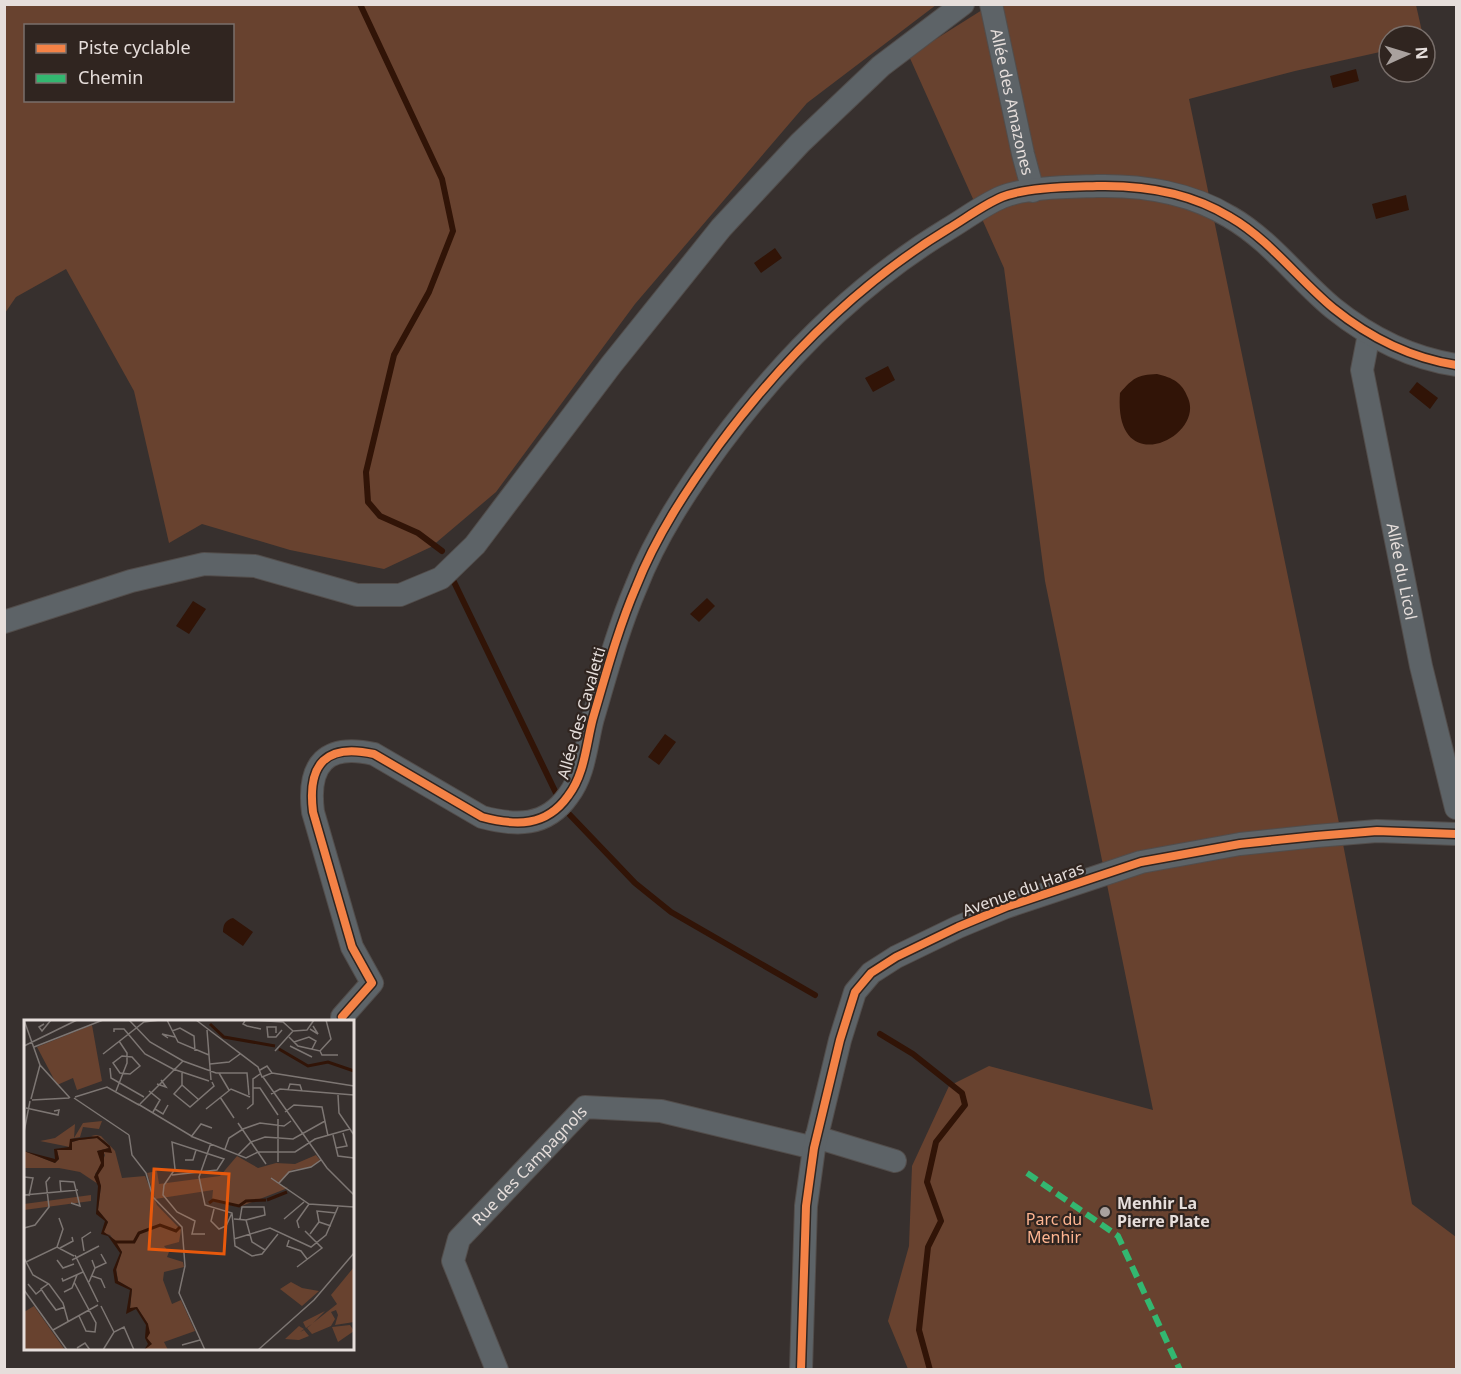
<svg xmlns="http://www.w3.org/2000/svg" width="1461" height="1374" font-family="'Noto Sans',sans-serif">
<rect width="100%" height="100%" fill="#37302e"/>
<path fill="#68422f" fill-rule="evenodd" d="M5 4H936V5L807 103 635 304 496 492 431 547 384 569 290 550 202 524 169 543 134 391 66 269 16 297 5 313ZM26 26H232V100H26Z
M990 5H1416L1423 36H1389V50L1295 71 1189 99 1339 823 1412 1204 1456 1237V1369H908L888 1321 909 1246 912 1166 949 1086 989 1066 1153 1110 1045 581 1004 268 909 56Z"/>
<path fill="#311407" d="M1356 69 1359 81 1333 88 1330 76Z
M1406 195 1409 210 1376 219 1372 204Z
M775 248 782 258 761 273 754 263Z
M888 366 895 380 873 392 865 378Z
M1157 374C1173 378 1182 382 1188 398 1205 437 1113 482 1120 393 1133 378 1137 375 1157 374Z
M1417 382 1438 398 1430 409 1409 392Z
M707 598 715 606 699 622 690 614Z
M193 601 206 609 189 634 176 626Z
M665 734 676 742 659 765 648 757Z
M233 918 253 932 243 946 223 932C223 924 226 920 233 918Z"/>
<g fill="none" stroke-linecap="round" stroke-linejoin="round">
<path stroke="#311407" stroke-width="6" d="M360 4 442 179 453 231 429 292 394 355 366 472 368 502 380 516 418 533 442 551
M454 582 556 793
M570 815 635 883 671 912 815 995
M880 1034 913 1054 962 1093 965 1105 936 1142 927 1182 941 1221 928 1247 919 1330 930 1370"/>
<g stroke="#524d4b" stroke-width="24">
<g id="minor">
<path id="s1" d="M991 4 1023 154 1033 191"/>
<path id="s2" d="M1369 334 1362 370 1421 666 1456 808"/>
<path d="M4 622 131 581 204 564 255 566 357 595H400L441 578 475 545 611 365 721 228 800 143 881 66 963 4"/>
<path d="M342 1017 372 983 352 947 313 812C307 764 326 743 374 754L482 817C516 826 546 827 568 796 585 774 586 744 593 718 606 674 618 629 636 587 656 536 687 489 719 445 782 360 857 284 948 229 965 219 983 205 1002 197 1027 187 1069 187 1097 186 1142 185 1191 193 1230 217 1270 240 1298 279 1333 308 1369 337 1411 358 1456 365"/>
<path d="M816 1137 895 1161"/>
<path id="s3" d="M497 1370 453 1261 459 1239 585 1107 661 1111 814 1148"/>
<path d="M801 1370 806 1206 814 1148 840 1040 855 992 871 973 896 957 958 927 1006 907 1141 862 1240 844 1316 836 1377 831 1456 834"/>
</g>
</g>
<use href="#minor" stroke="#5d6367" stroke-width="22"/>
<path stroke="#33b770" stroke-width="6" stroke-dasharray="12 6" stroke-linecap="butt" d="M1027 1173 1118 1236 1180 1370"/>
<g stroke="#302520" stroke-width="11">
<path id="cycleway" d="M342 1017 372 983 352 947 313 812C307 764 326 743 374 754L482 817C516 826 546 827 568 796 585 774 586 744 593 718 606 674 618 629 636 587 656 536 687 489 719 445 782 360 857 284 948 229 965 219 983 205 1002 197 1027 187 1069 187 1097 186 1142 185 1191 193 1230 217 1270 240 1298 279 1333 308 1369 337 1411 358 1456 365
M801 1370 806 1206 814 1148 840 1040 855 992 871 973 896 957 958 927 1006 907 1141 862 1240 844 1316 836 1377 831 1456 834"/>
</g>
<use href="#cycleway" stroke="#f48246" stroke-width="8"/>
</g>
<circle fill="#a9a19e" stroke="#302520" stroke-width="2" cx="1105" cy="1212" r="6"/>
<g text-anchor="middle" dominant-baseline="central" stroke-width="4.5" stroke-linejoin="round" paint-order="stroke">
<g font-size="16" fill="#e6dedb" stroke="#302520">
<text stroke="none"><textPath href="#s1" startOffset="100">Allée des Amazones</textPath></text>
<text stroke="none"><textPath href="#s2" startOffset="242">Allée du Licol</textPath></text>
<text transform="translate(581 713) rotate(-74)">Allée des Cavaletti</text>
<text transform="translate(1023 889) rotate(-20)">Avenue du Haras</text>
<text stroke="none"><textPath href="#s3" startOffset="242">Rue des Campagnols</textPath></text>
</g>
<g font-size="16" font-weight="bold" fill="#e6dedb" stroke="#302520" text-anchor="start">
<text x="1117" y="1203">Menhir La<tspan x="1117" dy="18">Pierre Plate</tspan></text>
</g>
<g font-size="16" fill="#feb591" stroke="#302520">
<text x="1054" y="1219">Parc du<tspan x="1054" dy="18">Menhir</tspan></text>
</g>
</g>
<g transform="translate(24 1020)">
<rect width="330" height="330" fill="#37302e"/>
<path d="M68 5 78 61 53 70 49 58 33 65 13 27ZM78 101 75 109 59 107 56 117 46 119V127L16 121 31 118 51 104 50 118 59 103ZM72 115 77 116 91 131 98 158 121 156 133 185 157 210 155 222 140 226 145 232 143 237 159 242 160 247 140 252 139 260 148 284 157 280 171 311 140 322 144 330H120L127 324 123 319 124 304 113 287 106 289 108 269 94 261 92 248 98 232 86 215 79 213 84 202 74 190 77 166 73 157 81 135 78 130 86 132V126L80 120 67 116ZM73 118 85 128 73 131 77 135V146L71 154 74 164 56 152 35 148H0V131L31 143 35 139 33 130H47L48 122 55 120ZM292 135 296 140 287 147 268 150 255 164 264 168 215 187 188 181 189 170 131 179 123 153 133 151 135 164 196 156 213 136 234 148 252 143 271 144ZM67 175V181L0 190V184ZM330 247V302L311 305 314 295 320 294 314 295 312 290 307 292 311 299 307 306 288 314 283 308 288 304 282 308 279 302 301 291 289 303 313 284 307 275ZM267 262 278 268 295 271 278 286 256 269ZM10 286 41 330H0V292ZM326 305 330 311 314 322 308 307ZM275 306 280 309 276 312 280 310 285 316 275 320 261 319Z" fill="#68422f"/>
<path d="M74 116 86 126 88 133 80 132V146L74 155 77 166 74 190 84 202 80 212 91 220 98 232 92 250 94 261 108 269 106 288 113 287 124 304 126 313 123 318 128 324 120 330 124 324 121 318 122 305 112 289 102 294 106 270 91 263 89 250 96 233 84 216 77 214 81 201 72 194 74 166 70 157 77 143 73 131 85 128 73 118 55 120 48 122V130H33L35 139 31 143 0 131 31 139 30 129 45 127 46 119Z" fill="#311407"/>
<path fill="none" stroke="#311407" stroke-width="3" d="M186 4 200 17 251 26M255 29 284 46 304 42 330 51M243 180 263 172M185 183 189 180 215 186 222 181 242 180M90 222H110L115 213 136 205 152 211 156 207"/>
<path fill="none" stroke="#7d7673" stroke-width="1.5" d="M0 0 16 45 46 78M105 0 126 22 159 41 192 53H223L225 75M143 0 154 22 185 35M172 0 234 47 238 57 248 53 243 46 236 50M228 0 259 2 269 11M221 1 219 4 223 6 237 9M20 4 15 7 18 11 27 0M286 9 294 14 289 6M183 10 187 60M148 11 156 8 170 16 171 31M269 11 283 10 290 0M90 12V9H100L121 34 149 49 185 61M252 13V7H243L244 17H252L258 10M265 17 274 26 296 31 307 19 302 0M144 18 138 14 151 17M270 22 285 17 292 21 288 29M0 26 53 0M266 26 288 37M10 27 79 0M251 31 269 11M296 31 298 35H314M79 34 120 2 136 0M98 36 108 37 116 46 106 54 96 53 89 43ZM186 44 205 42 216 34M86 48 87 58 120 77M158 53V65L150 74 166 87 190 66 188 62M195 53 205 70M248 53 330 66M239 57 303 148 330 175M133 64 142 67 137 60M158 65 175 80M229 68H236L254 95M264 70 266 64 276 65 278 71M92 71 103 43V33L95 21M125 71 136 80 129 92M247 74 256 69 330 75M314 75 315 93 330 115M51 77 83 67 115 85M196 77 210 98M50 78 105 115M7 79 16 45M8 80 45 78M114 84 169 117 222 138 234 132H271L291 119 326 109M116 84 159 41M2 88 34 95 35 90 30 91M131 89 139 94 144 85M182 89 207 69 226 77M223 89 229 84V59L236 54M261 92 270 85 298 87 304 116M214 103 242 144M0 112 6 81M105 115 108 135 122 153 129 177 158 207 161 246 155 273 181 330M309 115 314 136 330 138M167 117 177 104 188 108M187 123 175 157 181 185 208 193 211 226 228 236 238 234 254 214M312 128 323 126 319 113M201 129 205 118 219 109 236 103 260 106 267 101M214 135 227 122 241 117 269 119 301 101M161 140H169L172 130M254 142V99M148 155 193 150 200 139 148 122 151 149 140 165 139 175 153 192 171 201 168 214H181M0 157 9 158 5 176M247 158 285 184 330 187M255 163 265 152 287 147 297 140M37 173 36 161 50 162 56 186 47 183M0 175 54 170M190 189 187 201 195 209 202 206 208 193M210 199 222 200 228 222 241 230M216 199 218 187H240L241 195 222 200M260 199 280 182M295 202 293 191 312 193M0 208 11 205 25 187 22 162 26 157M275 208 273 201 285 184M286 214 295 202 307 206M210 219 246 208 287 227 302 215 314 187M265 220 263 226 277 231 283 239M33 227 39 209 35 198M36 228 49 221 48 217M60 231 58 218 67 212M51 235 74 282M0 238 9 255 25 264 39 283 44 301M33 240 39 248 50 244M48 240 75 226M2 242 33 227 50 236M273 247 298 228 281 211M71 248 82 243 77 234M68 256 77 259 81 268M38 258 39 261 59 252M50 262 72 303 71 312 62 311 55 296M65 262 71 248 68 240M4 264 12 274 17 270M24 264 17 269 23 278 32 290 41 287M0 270 43 330M40 272 48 268 53 255M77 286 90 312M29 310 74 285M158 325 176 320M53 328 61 323 66 330M79 330 90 312 100 307 110 330M234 330 290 280 330 233"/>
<path fill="#e8590c" fill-opacity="0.15" stroke="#e8590c" stroke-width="3" d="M130 149 205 154 200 234 125 229Z"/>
<rect width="330" height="330" fill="none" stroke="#e6dedb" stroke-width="3"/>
</g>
<rect width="1461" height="1374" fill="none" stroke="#e6dedb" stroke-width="12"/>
<rect x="24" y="24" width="210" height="78" fill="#302520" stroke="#796f6b" stroke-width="1.5"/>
<rect x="36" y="44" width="30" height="9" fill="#f48246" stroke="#796f6b" stroke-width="1.5"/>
<text x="78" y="54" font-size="18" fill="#e6dedb">Piste cyclable</text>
<rect x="36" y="74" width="30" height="9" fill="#33b770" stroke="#796f6b" stroke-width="1.5"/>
<text x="78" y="84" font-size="18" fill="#e6dedb">Chemin</text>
<g transform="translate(1407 54) rotate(86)"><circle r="28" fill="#302520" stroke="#796f6b" stroke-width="1.5"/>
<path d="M0-4.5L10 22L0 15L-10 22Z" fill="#a9a19e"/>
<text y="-9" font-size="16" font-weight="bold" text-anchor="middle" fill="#e6dedb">N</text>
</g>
</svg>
